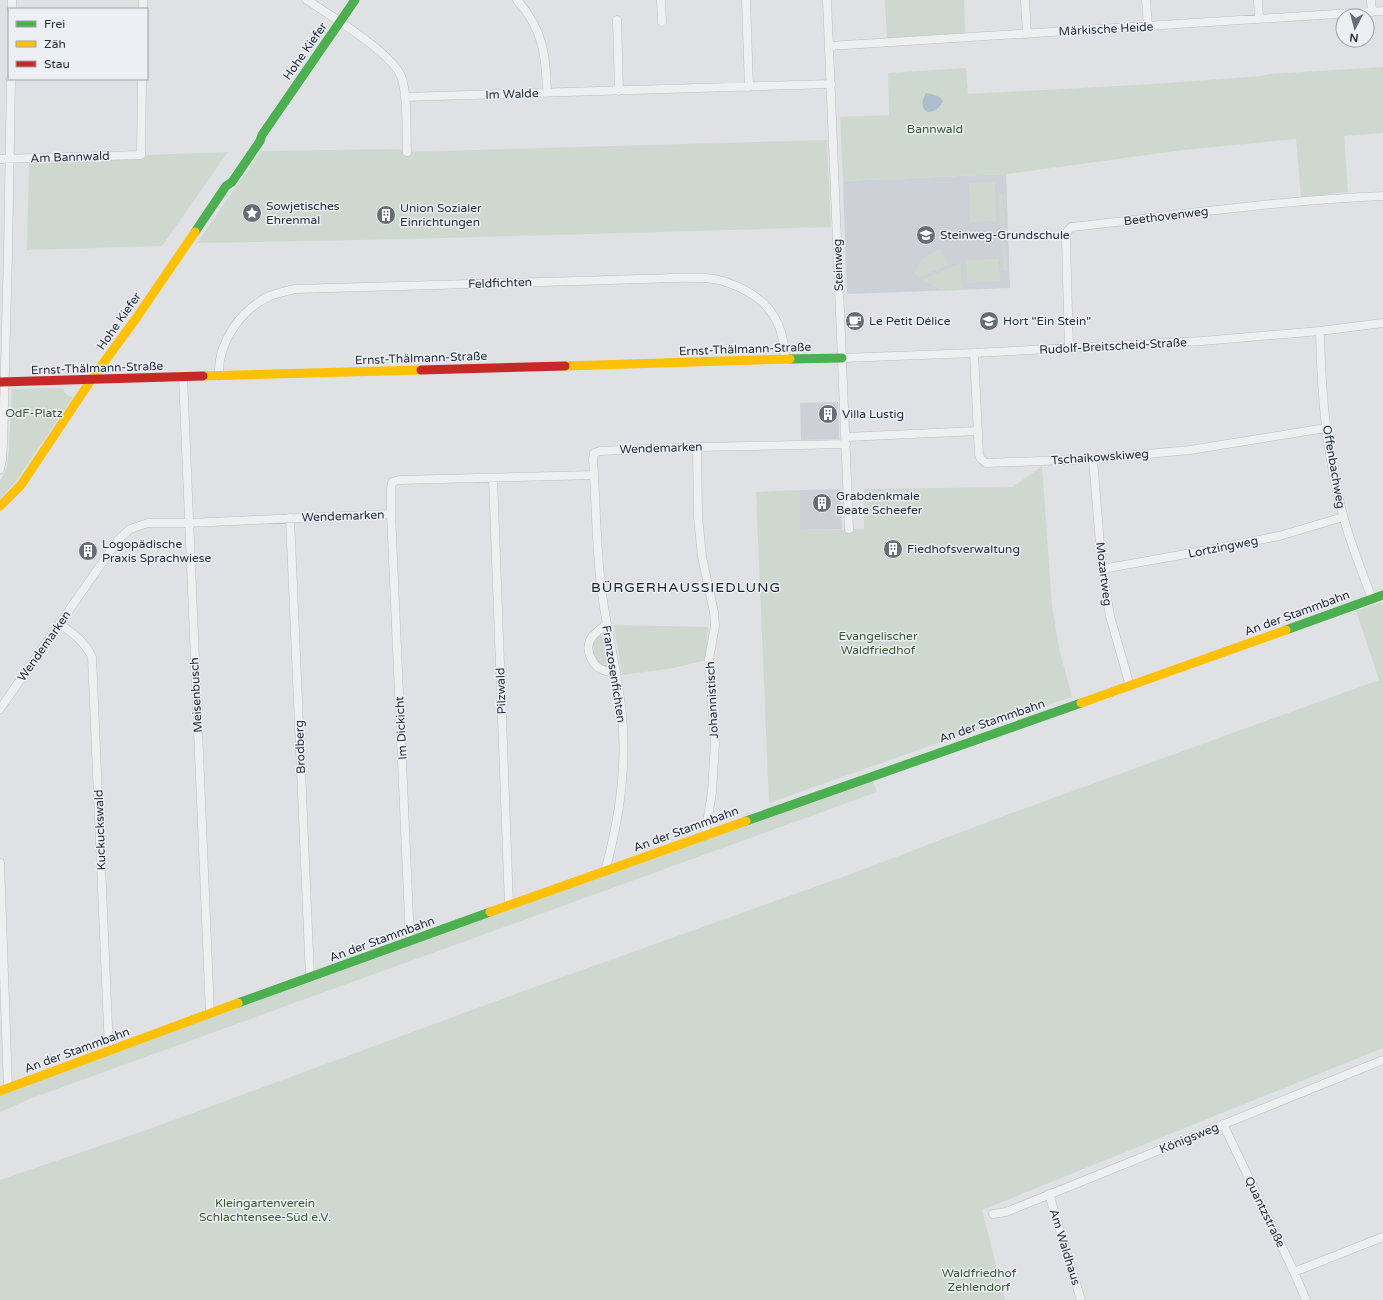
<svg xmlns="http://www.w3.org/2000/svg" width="1383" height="1300" font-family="'Varela Round',sans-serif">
<rect width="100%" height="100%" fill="#dfe1e4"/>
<path fill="#cdd0d7" d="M1006 174 1010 288 847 294 843 181Z
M838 402 839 439 801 440 800 403Z
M841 489 842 529 800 530V490Z"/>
<path fill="#cfd8cf" d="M885 0H964L965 33 887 38Z
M1383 67V133L1344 136 1348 192 1301 197 1296 139 1184 150 1006 174 843 181 840 117 889 115 888 73 966 68 968 94 1153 84 1261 76 1269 74Z
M827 140 831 227 408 239 197 243 261 151 400 149 407 152Z
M228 152 162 246 27 250 29 163 145 159 146 155Z
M995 182 996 221 970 222 969 183Z
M999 194H1003L1007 271H1003Z
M940 248 948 265 919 277 914 273 922 259Z
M999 259 1000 281 967 283 966 260Z
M961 263 962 290 942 291 922 280Z
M62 388 64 389V392L68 396 73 397 16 481 0 499V481L7 466 9 449 12 389Z
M1042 466 1052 605 1059 648 1072 697 1011 717 769 803 756 492 800 490V530L864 529V489L1013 487Z
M1383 602V1048L982 1210 1005 1300H0V1180L152 1128 518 993 859 871 1006 815 1379 680 1356 611Z
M614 625 708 627 706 660 674 668 622 675Z
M603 632 610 669 599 666C592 652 587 641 603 632Z
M871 776 877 792 32 1098 0 1112V1091Z"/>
<path fill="#adbdcf" d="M926 93C932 94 939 95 943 101 940 108 935 112 927 112 920 106 922 101 926 93Z"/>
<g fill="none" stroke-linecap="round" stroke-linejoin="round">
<g stroke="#bdbfc2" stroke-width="9">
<path id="street" d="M307 0C328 14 396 55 402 79 408 98 406 130 407 152
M517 0C543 29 546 55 547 93
M661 0 662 22
M746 0 749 87
M827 0 849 529
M1025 0 1027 34
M1146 0 1148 27
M1258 0 1259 18
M1371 0 1372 12
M12 9V0
M143 9V0
M617 20 619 91
M829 46 1383 11
M405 97 831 84
M0 159 141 155 142 79
M1320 331C1321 393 1326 455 1343 515 1350 543 1362 571 1372 599
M1069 349 1066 241V233L1071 227C1175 216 1279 200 1383 196
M974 353 979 455 981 459 986 463 1093 459 1190 450 1326 428
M842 358 974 353 1202 341 1320 331 1383 323
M219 376C217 343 241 309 270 296 278 293 286 291 295 289 400 287 506 282 611 280 632 279 652 279 672 278 689 278 706 276 723 281 763 294 784 316 785 359
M183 377 210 1013
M846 437 978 431
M697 447 698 517 702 557 714 612 715 626 709 659 715 743 712 792 705 835
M1093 459 1102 569 1110 616 1130 686
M0 469 2 460 3 444 8 252 11 79
M493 478 509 905
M290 518 310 977
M1102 569 1203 551 1279 536 1343 517
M60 624C74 634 84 641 92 657L109 1050
M607 624C601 629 593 633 590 640 585 652 593 668 606 671 609 672 613 671 616 671
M0 709 118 540 130 529 148 523H188L391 514
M0 863 8 1088
M605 871C619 821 627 768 622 715 618 672 606 629 601 586 596 544 596 501 593 459L594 453 600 451 697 447 846 444
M410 941 391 514V489L392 482 399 480 594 475
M1223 1124 1294 1272 1306 1300
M1049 1194 1081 1300
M993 1214 1006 1212 1383 1060
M1294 1272 1383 1237"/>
</g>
<use href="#street" stroke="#eeeff1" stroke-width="8"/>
<path stroke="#4caf50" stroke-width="9" d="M195 232 226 186 232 182 260 141 262 135 355 0
M790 359 842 358
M1286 630 1383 595
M746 821 1081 703
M238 1003 490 912"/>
<path stroke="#ffc107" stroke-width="9" d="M565 366 790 359
M203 376 421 370
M0 506 21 485 91 380 137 317 195 232
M1081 703 1286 630
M490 912 746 821
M0 1091 238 1003"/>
<path stroke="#c62828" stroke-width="9" d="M421 370 565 366
M0 382 203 376"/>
</g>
<defs>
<g id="sight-disc" transform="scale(1)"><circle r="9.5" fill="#676d77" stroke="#eceff4"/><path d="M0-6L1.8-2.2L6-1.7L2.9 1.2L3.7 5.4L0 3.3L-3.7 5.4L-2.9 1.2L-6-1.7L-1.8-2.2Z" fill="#fff"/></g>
<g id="building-disc" transform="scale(1)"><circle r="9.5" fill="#676d77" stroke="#eceff4"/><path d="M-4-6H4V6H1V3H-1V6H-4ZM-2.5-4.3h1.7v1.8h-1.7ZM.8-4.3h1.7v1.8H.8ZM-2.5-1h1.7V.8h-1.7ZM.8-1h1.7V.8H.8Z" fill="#fff"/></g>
<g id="school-disc" transform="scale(1)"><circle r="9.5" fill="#676d77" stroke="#eceff4"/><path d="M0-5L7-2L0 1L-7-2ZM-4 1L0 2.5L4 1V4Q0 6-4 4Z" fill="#fff"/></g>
<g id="cafe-disc" transform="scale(1)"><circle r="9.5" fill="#676d77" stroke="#eceff4"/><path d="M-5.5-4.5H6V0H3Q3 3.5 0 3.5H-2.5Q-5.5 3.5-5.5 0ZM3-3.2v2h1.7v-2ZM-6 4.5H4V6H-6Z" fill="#fff"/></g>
</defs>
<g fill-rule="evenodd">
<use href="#sight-disc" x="252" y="213"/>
<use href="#building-disc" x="386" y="215"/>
<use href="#school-disc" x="926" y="235"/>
<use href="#cafe-disc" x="855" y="321"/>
<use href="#school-disc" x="989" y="321"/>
<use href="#building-disc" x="828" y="414"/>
<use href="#building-disc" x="822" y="503"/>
<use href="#building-disc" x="893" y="549"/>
<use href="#building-disc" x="88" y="551"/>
</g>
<g text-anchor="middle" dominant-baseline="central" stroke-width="3" stroke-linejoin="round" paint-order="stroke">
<g font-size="12" fill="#272e3c" stroke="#eceff4">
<text transform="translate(1106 29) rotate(-3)">Märkische Heide</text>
<text transform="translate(305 51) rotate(-55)">Hohe Kiefer</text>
<text transform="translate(512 94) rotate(-2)">Im Walde</text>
<text transform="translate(70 157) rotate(-2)">Am Bannwald</text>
<text transform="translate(1166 216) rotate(-7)">Beethovenweg</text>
<text transform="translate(838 265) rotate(-92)">Steinweg</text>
<text transform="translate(500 283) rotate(-2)">Feldfichten</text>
<text transform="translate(119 321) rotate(-55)">Hohe Kiefer</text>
<text transform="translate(1113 346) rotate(-3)">Rudolf-Breitscheid-Straße</text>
<text transform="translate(745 349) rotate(-2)">Ernst-Thälmann-Straße</text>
<text transform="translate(421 358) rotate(-2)">Ernst-Thälmann-Straße</text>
<text transform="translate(97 368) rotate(-2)">Ernst-Thälmann-Straße</text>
<text transform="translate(661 448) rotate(-2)">Wendemarken</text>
<text transform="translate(1100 457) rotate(-4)">Tschaikowskiweg</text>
<text transform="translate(1334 467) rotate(80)">Offenbachweg</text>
<text transform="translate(343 516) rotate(-2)">Wendemarken</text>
<text transform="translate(1223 547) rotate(-11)">Lortzingweg</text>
<text transform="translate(1104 574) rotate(83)">Mozartweg</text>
<text transform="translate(1297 613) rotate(-20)">An der Stammbahn</text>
<text transform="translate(44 646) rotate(-55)">Wendemarken</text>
<text transform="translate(614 674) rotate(81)">Franzosenfichten</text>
<text transform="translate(501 691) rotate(-92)">Pilzwald</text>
<text transform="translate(196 695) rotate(-93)">Meisenbusch</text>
<text transform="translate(712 700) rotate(-93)">Johannistisch</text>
<text transform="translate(992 721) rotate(-19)">An der Stammbahn</text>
<text transform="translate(401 728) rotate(-93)">Im Dickicht</text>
<text transform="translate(300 747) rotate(-92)">Brodberg</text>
<text transform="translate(686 829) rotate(-20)">An der Stammbahn</text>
<text transform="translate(100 830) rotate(-92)">Kuckuckswald</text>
<text transform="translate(382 939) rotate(-20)">An der Stammbahn</text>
<text transform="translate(77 1050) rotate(-20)">An der Stammbahn</text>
<text transform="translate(1189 1138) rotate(-22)">Königsweg</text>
<text transform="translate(1265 1212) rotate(64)">Quantzstraße</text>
<text transform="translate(1065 1247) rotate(73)">Am Waldhaus</text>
</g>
<g font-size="12" fill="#3b5834" stroke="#eceff4">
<text x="935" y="129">Bannwald</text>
<text x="34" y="413">OdF-Platz</text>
<text x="878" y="636">Evangelischer<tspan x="878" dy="14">Waldfriedhof</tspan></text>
<text x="265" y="1203">Kleingartenverein<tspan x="265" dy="14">Schlachtensee-Süd e.V.</tspan></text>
<text x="979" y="1273">Waldfriedhof<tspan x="979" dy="14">Zehlendorf</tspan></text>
</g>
<g font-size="12" fill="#272e3c" stroke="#eceff4" text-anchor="start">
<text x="266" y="206">Sowjetisches<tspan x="266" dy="14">Ehrenmal</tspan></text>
<text x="400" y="208">Union Sozialer<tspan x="400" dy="14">Einrichtungen</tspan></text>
<text x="940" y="235">Steinweg-Grundschule</text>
<text x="869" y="321">Le Petit Délice</text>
<text x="1003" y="321">Hort "Ein Stein"</text>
<text x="842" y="414">Villa Lustig</text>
<text x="836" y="496">Grabdenkmale<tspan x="836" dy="14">Beate Scheefer</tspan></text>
<text x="102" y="544">Logopädische<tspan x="102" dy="14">Praxis Sprachwiese</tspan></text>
<text x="907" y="549">Fiedhofsverwaltung</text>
</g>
<g font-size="14" letter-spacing="1" fill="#19202d" stroke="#eceff4">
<text x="686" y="587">BÜRGERHAUSSIEDLUNG</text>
</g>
</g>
<rect x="8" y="8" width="140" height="72" fill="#eceff4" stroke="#9da2aa"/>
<rect x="16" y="21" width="20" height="6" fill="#4caf50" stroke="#9da2aa"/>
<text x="44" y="28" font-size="12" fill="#272e3c">Frei</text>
<rect x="16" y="41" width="20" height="6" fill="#ffc107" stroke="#9da2aa"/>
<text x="44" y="48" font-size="12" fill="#272e3c">Zäh</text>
<rect x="16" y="61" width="20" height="6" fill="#c62828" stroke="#9da2aa"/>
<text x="44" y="68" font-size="12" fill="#272e3c">Stau</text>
<g transform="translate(1355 28) rotate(186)"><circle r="19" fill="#eceff4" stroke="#9da2aa"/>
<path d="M0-3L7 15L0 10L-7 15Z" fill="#676d77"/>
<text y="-6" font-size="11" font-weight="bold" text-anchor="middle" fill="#272e3c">N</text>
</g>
</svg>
